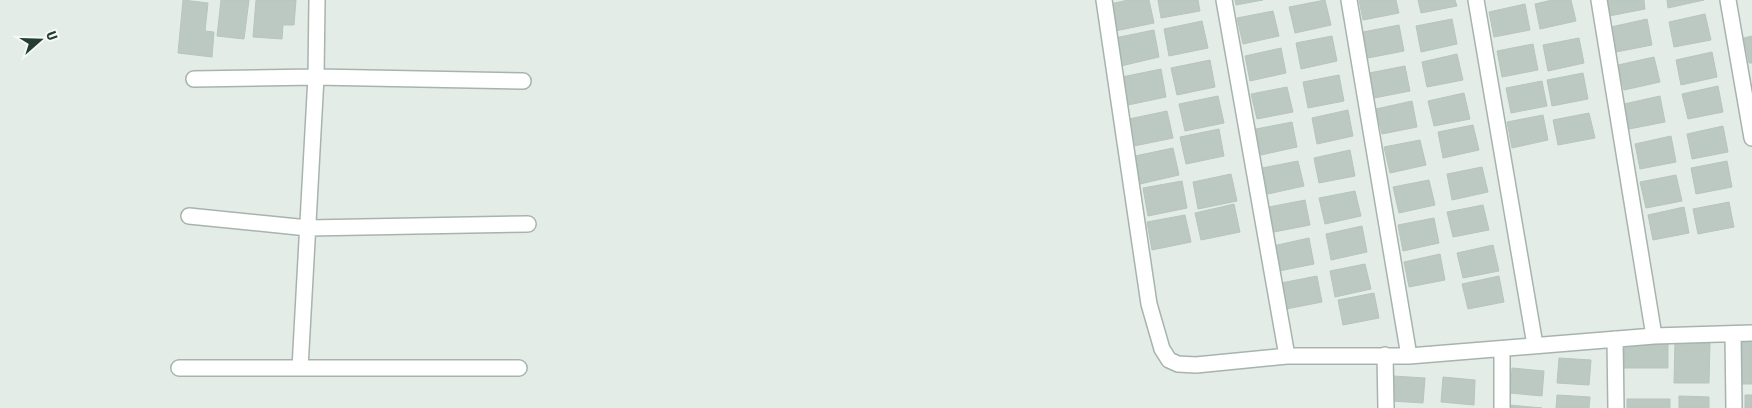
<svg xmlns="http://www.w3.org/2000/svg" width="1752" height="408" font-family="'Fira Sans Condensed',sans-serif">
<rect width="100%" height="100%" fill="#e4ece8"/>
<path fill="#bcc9c3" stroke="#b7c5be" d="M183 0 208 3 205 31 214 32 212 57 178 53Z
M221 0H249L244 39 217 36Z
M256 0H296L294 25H283L282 39 253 37Z
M1128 0H1149L1154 23 1115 31 1110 4Z
M1158 0H1198L1200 11 1161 18Z
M1235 0H1263L1236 5Z
M1325 0 1331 25 1295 33 1289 7Z
M1359 0H1396L1399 13 1363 20Z
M1418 0H1455L1457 6 1421 13Z
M1552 0H1571L1576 21 1540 29 1535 4Z
M1606 0H1644L1645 9 1609 16Z
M1667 0H1704L1668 8Z
M1525 4 1530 30 1494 37 1489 12Z
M1273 11 1279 36 1243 44 1237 18Z
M1705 14 1711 40 1674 47 1669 22Z
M1452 19 1457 44 1421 52 1416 26Z
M1647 19 1652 45 1616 52 1611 27Z
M1202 21 1208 48 1169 56 1164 29Z
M1399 25 1404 51 1368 58 1363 32Z
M1154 30 1159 57 1121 66 1115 38Z
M1332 36 1337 61 1301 69 1296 43Z
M1752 36V63H1749L1744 38Z
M1579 38 1584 63 1548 71 1543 45Z
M1533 44 1538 70 1502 77 1497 51Z
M1281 48 1286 73 1250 81 1245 56Z
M1712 52 1717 77 1681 85 1676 60Z
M1457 54 1463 80 1427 87 1422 62Z
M1654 57 1660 82 1624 90 1618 65Z
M1210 60 1215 87 1177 95 1171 68Z
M1405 66 1410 91 1374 98 1369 73Z
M1161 69 1166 97 1128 105 1122 77Z
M1583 73 1588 99 1552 106 1547 80Z
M1339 75 1344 101 1308 108 1303 82Z
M1542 81 1547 106 1511 113 1506 88Z
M1718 86 1723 112 1688 119 1682 94Z
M1287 87 1293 112 1257 119 1251 94Z
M1464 93 1470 119 1434 126 1428 101Z
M1218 96 1224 123 1185 131 1179 104Z
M1660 96 1665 122 1629 129 1624 104Z
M1412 101 1417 127 1382 134 1376 109Z
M1348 110 1353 136 1317 144 1312 118Z
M1167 111 1173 138 1134 146 1129 119Z
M1589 113 1595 138 1558 145 1553 120Z
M1543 115 1548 140 1512 148 1507 122Z
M1292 122 1297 147 1261 155 1256 129Z
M1473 125 1479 150 1443 158 1438 132Z
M1723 126 1728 152 1692 159 1687 134Z
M1219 129 1224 156 1186 164 1180 137Z
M1671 136 1676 162 1640 169 1635 144Z
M1420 140 1426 165 1390 173 1384 147Z
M1173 148 1179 175 1140 184 1135 156Z
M1350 150 1355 176 1319 183 1314 158Z
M1298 161 1304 186 1268 194 1262 168Z
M1727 161 1732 187 1696 194 1691 168Z
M1482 167 1488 192 1452 200 1447 174Z
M1231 174 1237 201 1198 209 1193 182Z
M1676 175 1682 201 1646 208 1640 182Z
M1429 180 1435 205 1399 213 1393 187Z
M1182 181 1187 208 1148 216 1143 188Z
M1355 191 1361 216 1325 224 1319 198Z
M1305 200 1310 225 1274 232 1269 207Z
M1729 202 1734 227 1698 234 1693 209Z
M1234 204 1240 232 1201 240 1195 213Z
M1483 205 1489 230 1453 237 1447 212Z
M1684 207 1689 233 1653 240 1648 215Z
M1185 215 1191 242 1152 250 1147 222Z
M1434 218 1439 243 1403 251 1398 225Z
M1362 226 1367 252 1331 260 1326 234Z
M1309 238 1314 264 1279 271 1273 246Z
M1493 245 1499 271 1463 278 1457 253Z
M1440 254 1445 280 1409 287 1404 262Z
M1365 264 1371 289 1335 297 1330 271Z
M1317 276 1322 302 1286 309 1281 283Z
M1499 276 1504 302 1468 309 1462 284Z
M1374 293 1379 318 1343 325 1338 300Z
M1742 335H1752V384H1742Z
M1625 340 1668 341V368H1624Z
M1675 341 1710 342 1709 383H1674Z
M1559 358 1591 360 1589 385 1557 383Z
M1512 368 1544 371 1542 396 1510 393Z
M1393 376 1425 378 1423 403 1391 401Z
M1443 377 1475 380 1474 405 1441 402Z
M1557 395 1590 397 1589 408H1556Z
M1745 395H1752V408H1745Z
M1679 396 1709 397V408H1679Z
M1627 399H1670V408H1627Z
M1509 405 1542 408H1509Z"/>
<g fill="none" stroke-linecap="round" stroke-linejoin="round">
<g stroke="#a7b4ae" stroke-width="18">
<path id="street" d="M1104 0 1149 304 1162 349 1169 360 1178 364 1196 365 1287 356H1409L1654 336 1752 333
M1224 0 1287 356
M1349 0 1409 356
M1476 0 1535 345
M1599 0 1654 336
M1728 0 1752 138
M194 79 316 77 523 81
M189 216 308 228 528 224
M1733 334 1734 408
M1615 339 1616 408
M1385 355 1386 408
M179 368H519
M300 368 316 77 317 0
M1502 408V349"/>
</g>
<use href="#street" stroke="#fff" stroke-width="15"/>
</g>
<g transform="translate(40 40) rotate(70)" stroke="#f4f9f6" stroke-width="4" paint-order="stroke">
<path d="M0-4L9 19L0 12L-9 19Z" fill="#253c34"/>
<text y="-8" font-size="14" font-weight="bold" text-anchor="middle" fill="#253c34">U</text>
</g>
</svg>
